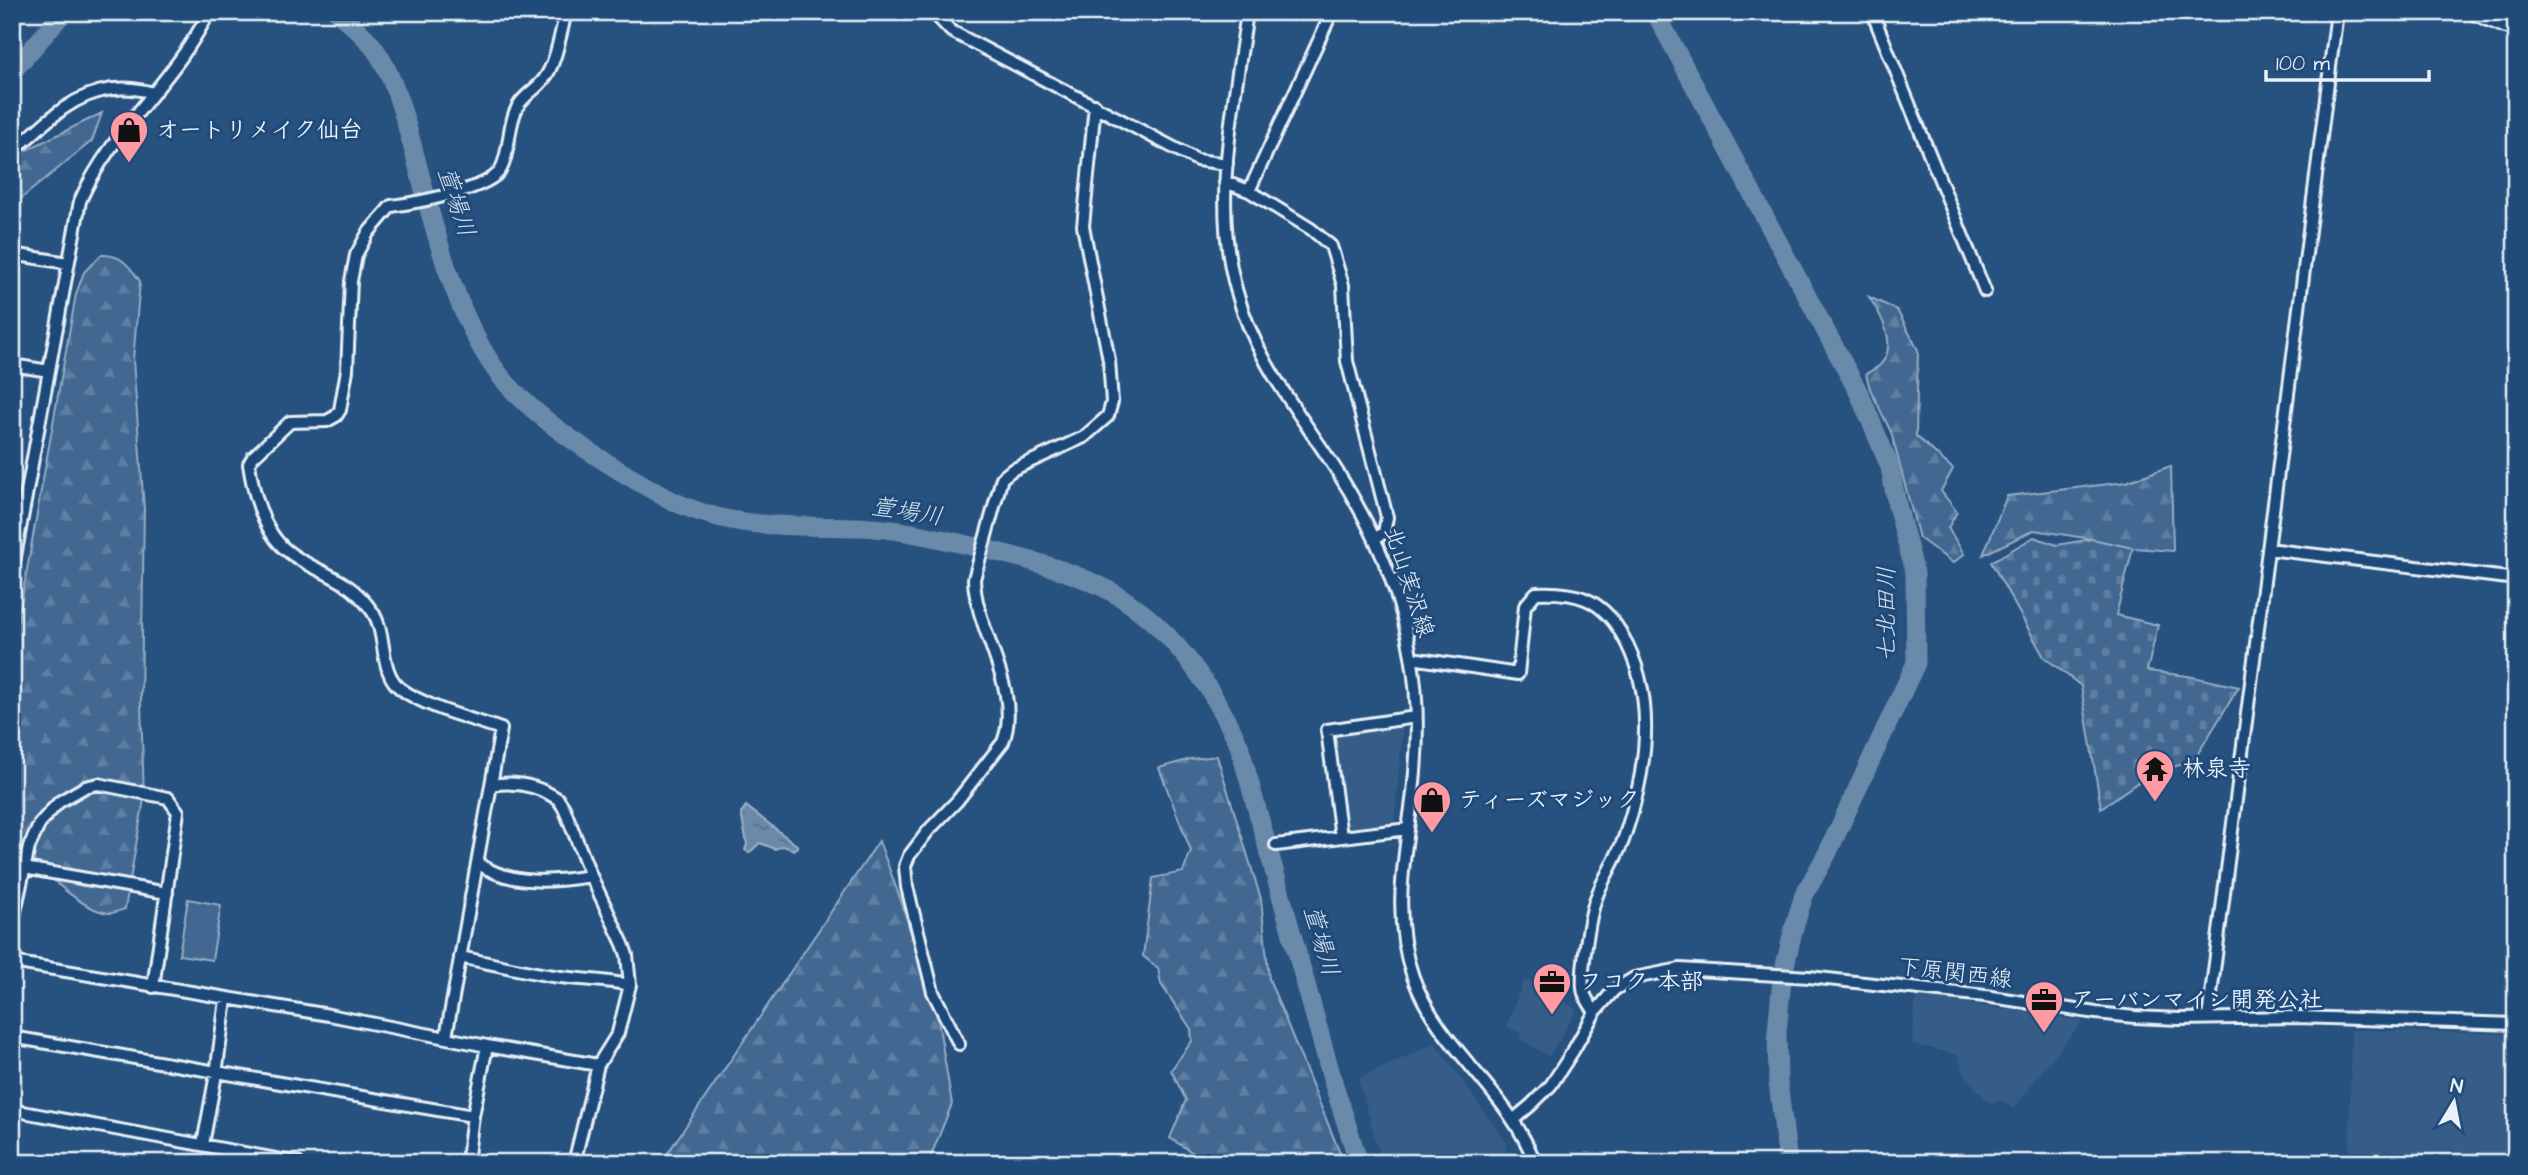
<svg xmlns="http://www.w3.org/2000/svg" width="2528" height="1175" font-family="'Architects Daughter','Klee One',sans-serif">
<defs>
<pattern id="forest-firs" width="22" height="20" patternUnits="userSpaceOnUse" patternTransform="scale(1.75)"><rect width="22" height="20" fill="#436891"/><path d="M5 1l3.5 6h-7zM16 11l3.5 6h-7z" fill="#5e7ea1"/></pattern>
<pattern id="cemetery-stones" width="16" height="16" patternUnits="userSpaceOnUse" patternTransform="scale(1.75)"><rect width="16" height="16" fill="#436891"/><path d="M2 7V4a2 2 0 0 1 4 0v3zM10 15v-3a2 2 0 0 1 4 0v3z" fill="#5e7ea1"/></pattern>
<pattern id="water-ripples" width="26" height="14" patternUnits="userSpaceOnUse" patternTransform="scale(1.75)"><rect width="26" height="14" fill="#6b8aaa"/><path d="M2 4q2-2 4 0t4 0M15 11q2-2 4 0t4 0" fill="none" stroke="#5e7388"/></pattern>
</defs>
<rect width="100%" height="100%" fill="#27517f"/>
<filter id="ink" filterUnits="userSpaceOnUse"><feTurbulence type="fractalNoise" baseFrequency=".0143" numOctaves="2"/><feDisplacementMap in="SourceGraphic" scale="14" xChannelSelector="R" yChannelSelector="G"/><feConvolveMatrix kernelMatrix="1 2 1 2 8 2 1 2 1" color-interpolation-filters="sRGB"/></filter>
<g filter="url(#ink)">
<path fill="#355d88" d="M1403 725 1394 825 1344 834 1333 733Z
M1524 980 1544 987 1577 1010 1549 1057 1519 1038 1520 1033 1506 1027Z
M1916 996 2083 1021 2052 1058 2014 1109 2001 1100 1989 1103 1966 1078 1958 1055 1912 1044Z
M2351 1030 2516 1034 2511 1163H2349Z
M1435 1043 1507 1143 1504 1163H1382L1358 1079Z"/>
<path fill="url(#forest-firs)" stroke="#96acc4" stroke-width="2" d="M102 113 92 141 12 206V157Z
M101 255C122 254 129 266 140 281L133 360 144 509 141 702 144 799 125 909C120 910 113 914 109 913 77 910 34 861 12 839V654L76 294 84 272Z
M1869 297 1897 310 1918 350 1916 436 1953 469 1941 491 1957 512 1948 528 1964 554 1953 563 1919 538 1891 432 1870 389 1866 374C1870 371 1877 368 1880 365 1899 345 1881 315 1869 297Z
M2171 466 2173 551 2121 547 2092 539 2034 530 1983 555 2007 496 2126 482Z
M1217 756 1261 899 1269 979 1344 1163H1209L1170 1138 1186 1100 1171 1070 1192 1041 1191 1029 1161 984 1158 968 1143 956 1153 878 1183 872 1191 851 1159 768 1191 759Z
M879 841 900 898 938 1020 952 1104 928 1163H661Z"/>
<path fill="url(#cemetery-stones)" stroke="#96acc4" stroke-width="2" d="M2034 537 2057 545 2092 539 2133 548 2116 615 2158 625 2147 671 2188 676 2239 687 2194 760 2147 776 2101 808 2081 686 2044 657 1991 562Z"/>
<path fill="#436891" stroke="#96acc4" stroke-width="2" d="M188 899 221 905 212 960 179 955Z"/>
<path fill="url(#water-ripples)" stroke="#9db3c9" stroke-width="2" d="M746 806 798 846 794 850 783 846 775 849 760 843 749 853 745 850 747 844 741 813Z"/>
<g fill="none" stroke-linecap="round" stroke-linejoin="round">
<path stroke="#6b8aaa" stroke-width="19" d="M337 12C350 23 364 34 374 48 395 75 409 133 418 167 435 233 456 314 495 369 530 418 611 467 663 496 728 531 786 525 857 527 897 528 937 538 976 547 1014 556 1051 565 1087 580 1159 609 1208 677 1239 745L1334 1085 1359 1163
M1655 12 1860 395 1890 467 1897 505 1915 573 1916 663 1827 854 1804 895 1793 931 1782 979 1777 1032 1778 1082 1788 1163
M12 72 64 12"/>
<g stroke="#e8f1f8" stroke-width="16">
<path id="minor" d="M933 12 951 31 1197 160 1227 164
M1247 12C1235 103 1211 199 1236 289 1255 360 1296 408 1335 468 1372 525 1400 588 1411 656 1419 700 1418 748 1413 793 1405 856 1391 915 1413 977 1438 1048 1509 1091 1535 1163
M1872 12 1985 291
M12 150C27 141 38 128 51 118 82 92 114 82 153 93
M1225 182 1249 191 1311 229 1331 246 1343 285 1347 361 1387 517 1384 533 1375 538
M1249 191 1332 12
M12 254 68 263
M12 365 49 371
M2268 549 2516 579
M12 573 80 201C111 130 175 81 209 12
M1412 658 1518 674 1525 606 1536 593C1575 591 1601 598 1621 633 1658 695 1647 770 1625 835 1618 857 1604 876 1596 898 1590 915 1579 977 1584 993 1586 999 1591 1006 1595 1012
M492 785C515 781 538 786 558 799L564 808 591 876 623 944 627 955 630 985 618 1033 598 1065 574 1163
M1341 837 1327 730 1416 717
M1276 845 1408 829
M478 863C509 886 554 882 591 876
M24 868 167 893
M12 926 29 847 40 823 59 802 85 787 98 784 168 798 178 812 153 987
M460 957C489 963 518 970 547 975 575 980 602 979 630 985
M12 962 329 1015 487 1046 473 1116 467 1163
M2208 1018 2337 12
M12 1037 473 1116
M446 1037 501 729C472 719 425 707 401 689 378 672 388 634 372 611 345 573 317 575 286 550 263 531 253 492 249 464L253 457 290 422 327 421 336 416 340 410 347 370 351 281 356 255 368 233 391 206C414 203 490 190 501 169 511 150 507 125 518 106 524 95 537 89 544 79 556 64 561 31 566 12
M959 1044 933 992 907 887 905 866 909 856 928 831 957 801 1003 742C1023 691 975 630 974 579L1002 478 1012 470 1084 437 1108 416 1112 402 1109 360 1083 226 1095 105
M487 1046 598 1065
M12 1110 298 1163
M1513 1120 1531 1105 1551 1085 1573 1051 1595 1012 1614 990 1634 978 1680 969 1809 977 1985 996 2096 1013 2135 1017 2179 1019 2298 1017 2516 1024
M203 1144 216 1074 226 1000"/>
</g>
<g stroke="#e8f1f8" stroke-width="19">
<path id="major" d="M2473 12 2516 30"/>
</g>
<use href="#minor" stroke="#1f4a7a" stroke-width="10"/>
<use href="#major" stroke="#1f4a7a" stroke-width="14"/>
</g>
</g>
<defs>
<g id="shop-pin" transform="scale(2.0125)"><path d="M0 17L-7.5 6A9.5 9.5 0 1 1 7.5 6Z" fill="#ff9aa2" stroke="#1f4a7a"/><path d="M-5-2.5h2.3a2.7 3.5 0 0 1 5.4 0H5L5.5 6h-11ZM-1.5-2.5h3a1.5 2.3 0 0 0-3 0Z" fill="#111"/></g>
<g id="temple-pin" transform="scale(2.0125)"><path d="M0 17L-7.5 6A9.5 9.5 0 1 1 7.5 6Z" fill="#ff9aa2" stroke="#1f4a7a"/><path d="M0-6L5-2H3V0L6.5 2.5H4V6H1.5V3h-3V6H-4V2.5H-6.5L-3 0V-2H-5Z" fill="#111"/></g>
<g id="office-pin" transform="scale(2.0125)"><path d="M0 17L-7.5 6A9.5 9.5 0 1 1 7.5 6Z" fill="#ff9aa2" stroke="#1f4a7a"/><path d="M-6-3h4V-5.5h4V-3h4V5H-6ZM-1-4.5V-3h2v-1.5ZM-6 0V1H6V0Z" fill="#111"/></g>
</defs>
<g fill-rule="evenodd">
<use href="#shop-pin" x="129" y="130"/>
<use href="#temple-pin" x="2155" y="769"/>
<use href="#shop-pin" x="1432" y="800"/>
<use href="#office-pin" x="1552" y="982"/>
<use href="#office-pin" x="2044" y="1000"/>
</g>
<g text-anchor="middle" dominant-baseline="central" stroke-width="6" stroke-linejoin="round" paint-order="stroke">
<g font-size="23" font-weight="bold" fill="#e8f1f8" stroke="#1f4a7a" text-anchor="start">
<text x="156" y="130">オートリメイク仙台</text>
<text x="2182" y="769">林泉寺</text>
<text x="1459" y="800">ティーズマジック</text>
<text x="1579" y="982">フコク 本部</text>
<text x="2071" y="1000">アーバンマイン開発公社</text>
</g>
<g font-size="23" fill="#e8f1f8" stroke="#1f4a7a">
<text transform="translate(1409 582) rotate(72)">北山実沢線</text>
<text transform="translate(1955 973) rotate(7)">下原関西線</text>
</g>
<g font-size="24" font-style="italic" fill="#d5e2ec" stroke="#1f4a7a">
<text transform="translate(456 202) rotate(72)">萱場川</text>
<text transform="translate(907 512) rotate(9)">萱場川</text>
<text transform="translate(1887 614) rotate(-90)">七北田川</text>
<text transform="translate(1321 941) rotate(74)">萱場川</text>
</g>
</g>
<rect width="2528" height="1175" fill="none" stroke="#1f4a7a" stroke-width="42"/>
<rect x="21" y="21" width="2486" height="1133" fill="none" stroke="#e8f1f8" stroke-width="2.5" filter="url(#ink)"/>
<g transform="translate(2454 1102) rotate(10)" stroke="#1f4a7a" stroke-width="5" paint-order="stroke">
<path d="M0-5L12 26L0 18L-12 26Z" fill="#e8f1f8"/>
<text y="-10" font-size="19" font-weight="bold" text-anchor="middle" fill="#e8f1f8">N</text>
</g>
<path d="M2266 70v10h163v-10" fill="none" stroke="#e8f1f8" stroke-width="3.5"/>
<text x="2276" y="70" font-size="21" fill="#e8f1f8" stroke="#1f4a7a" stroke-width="5" paint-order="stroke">100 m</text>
</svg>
